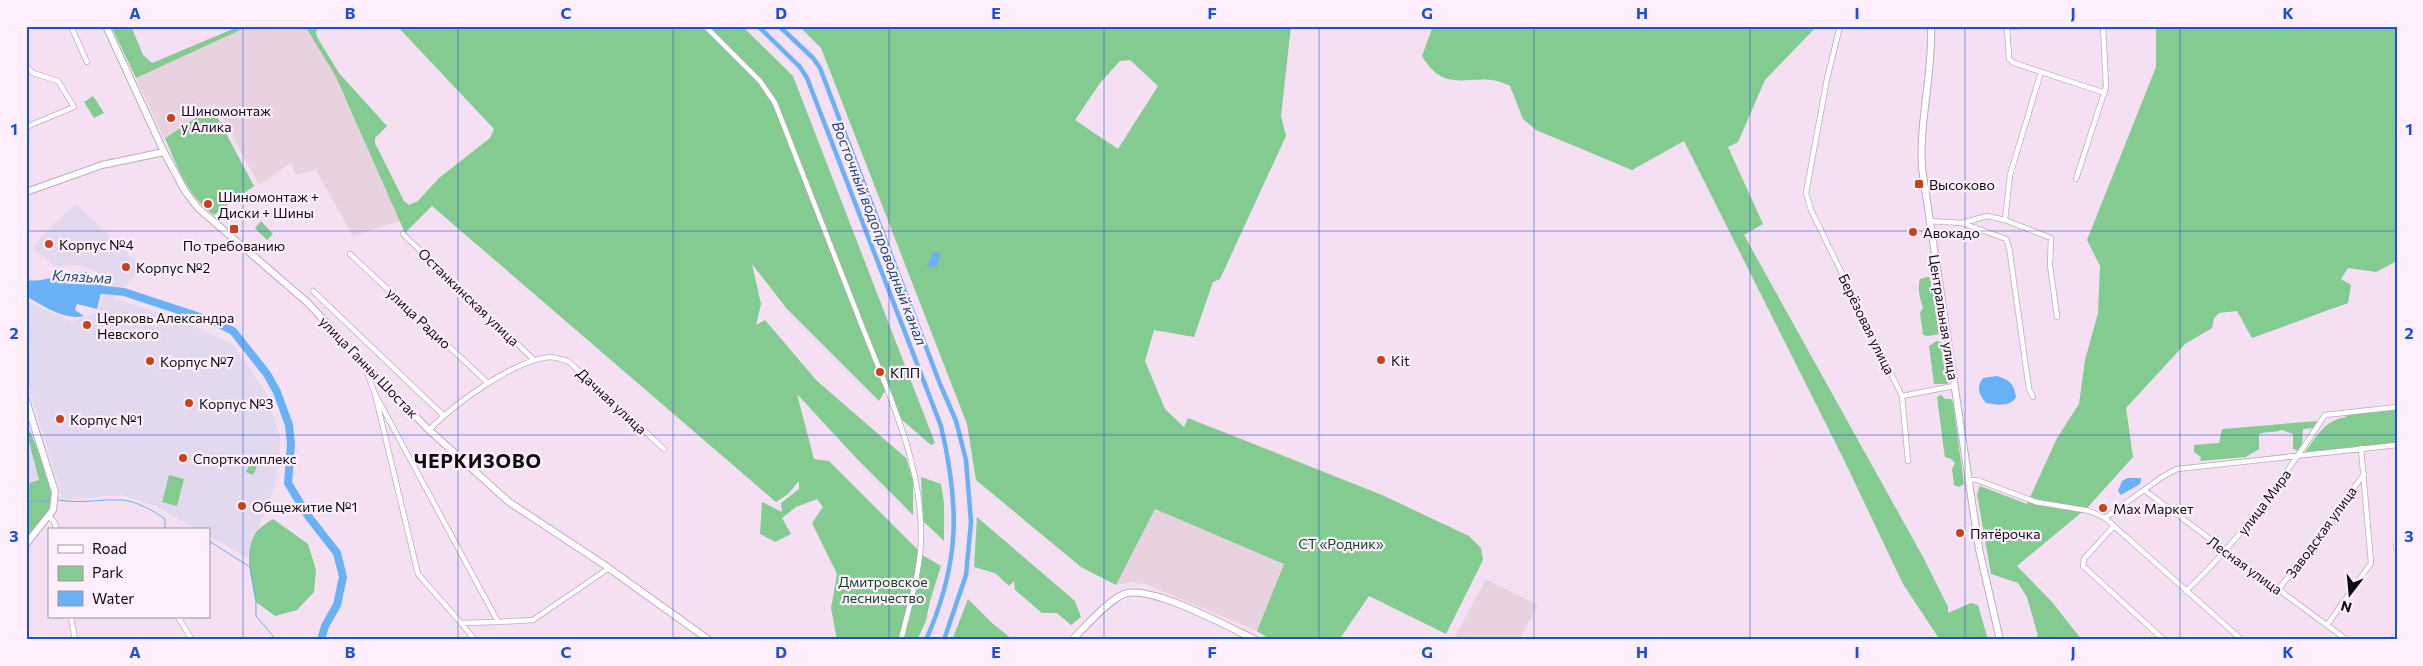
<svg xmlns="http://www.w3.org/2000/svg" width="2423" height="666" font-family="Commissioner,sans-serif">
<rect width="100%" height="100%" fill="#f4e0f2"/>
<path fill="#e8d2e0" d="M249 26H305L336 77 400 221 353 236 316 170 296 175 291 163 259 185 215 104 164 138 136 78Z
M1155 509 1285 564 1257 631 1148 585 1131 582 1116 585Z
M1486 579 1538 605 1519 640H1453Z"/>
<path fill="#e3d9ee" d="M76 204 143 268 113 298 183 321 232 344 265 390 281 440 275 486 247 558 209 536V530H198L156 506 121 495 63 500 26 378V301L72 322 98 312 109 278 80 265 55 266 33 248 51 226Z
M26 433 39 480 26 484Z"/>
<path fill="#83cb91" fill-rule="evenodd" d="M111 26H131L143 55 152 63 240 26H249L136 78Z
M305 26H319L316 32 317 37 339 73 387 126 375 138V143L404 201 409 205 418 201 439 178 490 138 494 129 397 26H742L793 76 935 443 931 445 902 420 888 386 879 401 787 309 752 264 761 304 756 325 765 320 816 380 906 458 913 480V515L857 459 797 394 814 459 829 461 924 556 941 566 930 601 926 621 917 640H837L831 608 837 574 812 523 823 507 817 499 796 507 782 518 791 534 775 542 760 534 762 502 782 512 781 503 799 489V481L788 494 776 502 432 206 405 233 336 77Z
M799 26H1291L1281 116 1286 136 1220 279 1213 282 1194 337 1154 330 1145 361 1165 409 1184 427 1188 418 1382 495 1469 536 1481 548 1483 560 1446 634 1369 596 1339 640H1271L1257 631 1284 564 1155 509 1116 585 1081 567 976 480 967 424 821 48ZM1130 60 1158 86 1118 149 1075 120 1100 83 1120 61Z
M1433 26H1817L1765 80 1738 142 1728 147 1763 224 1744 235 1923 557 1948 607V613L1971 603 1978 605 1988 640H1940L1903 584 1844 460 1684 141 1632 170 1536 130 1523 119 1510 86C1475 67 1448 100 1422 56Z
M2156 26H2397V261L2376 272 2348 268 2341 279 2351 285 2348 303 2252 338 2237 311 2219 313 2214 318 2212 328 2185 344 2126 408 2133 457 2088 507 2017 566 2052 602 2082 640H2031L2038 636 2027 597 2018 583 1991 574 1977 494 1980 486 2027 504 2057 438 2079 404 2085 360 2098 313 2100 266 2087 240 2156 67Z
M93 96 104 113 94 118 84 102Z
M212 107 254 186 214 215C186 194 178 168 165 138Z
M261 221 273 234 267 240 255 228Z
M1927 277 1933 278 1941 334 1928 336 1923 335 1920 313 1923 308C1920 298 1917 289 1920 279Z
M1937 341 1943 343 1948 384H1934L1929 346Z
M1941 395 1945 399H1951L1953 403 1964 484 1959 487 1954 485 1952 469 1955 463 1951 459 1945 457 1944 451 1937 397Z
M2397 409V443L2305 452C2317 436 2325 420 2346 417V414Z
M2317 421 2314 428 2303 429 2302 445 2299 451 2293 449V434L2282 430C2274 433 2267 431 2259 434V449L2246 457 2200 461 2201 457 2194 452V445L2219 443 2222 429Z
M26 431H30L55 492 53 510 26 544V484L39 480Z
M252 459 259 462 253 475 246 472Z
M169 475 184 479 177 506 162 502Z
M921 477 941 484 944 503V541L923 521Z
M977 517 1075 601 1081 617 1071 625 1057 613H1042L1015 590 1014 581 1009 586 995 573 974 567Z
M273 519 308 544 316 570 314 592 297 610 275 616 256 602C252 579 242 553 257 531 261 527 268 522 273 519Z
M968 599 992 623 1013 640H952Z"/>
<path fill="#68b1f5" d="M938 252 941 255 936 267 927 266 933 253Z
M77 272H86L103 284 97 309 77 304 75 310 84 316C66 321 41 305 26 296V280C43 283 60 274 77 272Z
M1997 376C2010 380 2014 384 2016 397 2011 407 1996 405 1986 403 1979 394 1976 388 1983 378Z
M2128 478H2141V480L2140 484 2121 495 2118 491 2122 481Z"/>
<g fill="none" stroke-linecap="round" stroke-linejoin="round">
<path stroke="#68b1f5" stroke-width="1" d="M58 500C81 504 99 499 122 500 136 501 154 511 165 519V527L168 530
M26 502 52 500
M182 530H185
M209 541 250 567 256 602V616L273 636 274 640"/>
<path stroke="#68b1f5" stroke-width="4.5" d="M758 26 800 67 807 78 941 426C960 507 960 563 926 640
M779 26 813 58 820 68 940 384 956 421 966 460 971 522 966 575 944 640"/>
<path stroke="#68b1f5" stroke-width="8" d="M94 289 124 292 215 322 233 331 267 374 277 392 289 425 291 444 288 483 308 516 337 553 343 577 337 605 325 626 321 640"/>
<g stroke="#bfacbd" stroke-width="6">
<path id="minor" d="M71 26 87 62
M705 26 760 81 775 103C804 177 833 252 862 326 888 392 922 463 921 536 921 571 909 606 901 640
M1840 26 1827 79 1806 193 1811 210 1902 396 1908 461
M2007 26 2009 59 2014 63 2105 93
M2007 27 2023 26
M26 66 33 73 58 81 74 107 26 127
M2076 179 2106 87 2103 26
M2005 220 2010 175 2041 72
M1929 221 1962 223 1987 216 2005 220 2051 238 2050 265 2057 317
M1962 223 2006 239 2009 247 2029 389 2033 397
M403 234 534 360
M350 254 488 383
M313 291 443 415
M365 367 375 394 498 622 461 623 418 574 375 394
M1902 396 1954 386
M429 430C454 404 514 360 550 357 556 357 563 360 568 361L664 449
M1968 480H1977L2036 502 2090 511 2105 518 2242 640
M2144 490 2347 640
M49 516 55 523 56 530
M2105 518 2162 477 2177 469 2397 445
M2114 526 2084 559 2083 566 2164 640
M2396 546 2397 549
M2279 589 2364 474
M2186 591C2241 540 2284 477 2325 415L2397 407
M71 617 75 640
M178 617 192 640
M498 622 533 620 609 568
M461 623 475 640
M2327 625 2371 563 2361 448
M2392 640 2397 636"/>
</g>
<g stroke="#bfacbd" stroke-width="8">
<path id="secondary" d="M106 26 164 152 185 191 198 208 308 303 365 365 429 430 509 502 603 564 709 640
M1931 26C1933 74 1919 120 1922 168L1979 549 2000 640
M26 192 102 165 164 152
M26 400 55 492 53 510 26 544
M1072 640C1084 628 1112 596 1127 593 1158 588 1226 626 1256 640"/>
</g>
<use href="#minor" stroke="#fff" stroke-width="4.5"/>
<use href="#secondary" stroke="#fff" stroke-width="6"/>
</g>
<path fill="none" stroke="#1d4ed8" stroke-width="1" stroke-opacity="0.55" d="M243 26V640M458 26V640M673 26V640M889 26V640M1104 26V640M1319 26V640M1534 26V640M1750 26V640M1965 26V640M2180 26V640M26 231H2397M26 435H2397"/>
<g fill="#c9401c" stroke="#ffeffe" stroke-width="2">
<circle cx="171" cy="118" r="5"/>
<rect x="1914" y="179" width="10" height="10" rx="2.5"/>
<circle cx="208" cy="204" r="5"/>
<rect x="229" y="224" width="10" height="10" rx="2.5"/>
<circle cx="1913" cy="232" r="5"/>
<circle cx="49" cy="244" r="5"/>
<circle cx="126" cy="267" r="5"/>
<circle cx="87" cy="325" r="5"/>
<circle cx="1381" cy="360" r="5"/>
<circle cx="150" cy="361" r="5"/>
<circle cx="880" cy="372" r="5"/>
<circle cx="189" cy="403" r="5"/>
<circle cx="60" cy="419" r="5"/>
<circle cx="183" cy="458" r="5"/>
<circle cx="242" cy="506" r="5"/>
<circle cx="2103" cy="508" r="5"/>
<circle cx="1960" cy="533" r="5"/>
</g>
<g text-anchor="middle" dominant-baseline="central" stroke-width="4.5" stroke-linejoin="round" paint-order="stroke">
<g font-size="14" fill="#110b11" stroke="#ffeffe" text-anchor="start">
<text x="181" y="110">Шиномонтаж<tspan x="181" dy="16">у Алика</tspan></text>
<text x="1929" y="184">Высоково</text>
<text x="218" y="196">Шиномонтаж +<tspan x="218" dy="16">Диски + Шины</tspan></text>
<text x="1923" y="232">Авокадо</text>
<text x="59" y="244">Корпус №4</text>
<text x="234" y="245" text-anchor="middle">По требованию</text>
<text x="136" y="267">Корпус №2</text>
<text x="97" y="317">Церковь Александра<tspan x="97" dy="16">Невского</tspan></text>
<text x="1391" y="360">Kit</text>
<text x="160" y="361">Корпус №7</text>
<text x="890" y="372">КПП</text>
<text x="199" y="403">Корпус №3</text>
<text x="70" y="419">Корпус №1</text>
<text x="193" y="458">Спорткомплекс</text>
<text x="252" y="506">Общежитие №1</text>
<text x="2113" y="508">Мах Маркет</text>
<text x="1970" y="533">Пятёрочка</text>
</g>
<g font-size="14" fill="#110b11" stroke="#ffeffe">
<text transform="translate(469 297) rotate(44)">Останкинская улица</text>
<text transform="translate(1944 317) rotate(81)">Центральная улица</text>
<text transform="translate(419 318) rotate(43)">улица Радио</text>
<text transform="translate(1867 324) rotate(64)">Берёзовая улица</text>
<text transform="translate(369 367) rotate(46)">улица Ганны Шостак</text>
<text transform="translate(612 401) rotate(43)">Дачная улица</text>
<text transform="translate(2264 502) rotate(-53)">улица Мира</text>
<text transform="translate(2321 532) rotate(-54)">Заводская улица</text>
<text transform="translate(2245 565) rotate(36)">Лесная улица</text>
</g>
<g font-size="14" fill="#0a491f" stroke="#ffeffe">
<text x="1341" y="543">СТ «Родник»</text>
<text x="883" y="581">Дмитровское<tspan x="883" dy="16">лесничество</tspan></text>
</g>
<g font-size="15" font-style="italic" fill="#164b77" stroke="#ffeffe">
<text transform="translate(880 233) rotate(69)">Восточный водопроводный канал</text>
<text transform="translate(82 276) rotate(3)">Клязьма</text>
</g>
<g font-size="19" font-weight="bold" letter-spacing="1" fill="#110b11" stroke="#ffeffe">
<text x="478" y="460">ЧЕРКИЗОВО</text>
</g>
</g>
<rect width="2423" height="666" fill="none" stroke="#ffeffe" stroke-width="55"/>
<rect x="48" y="528" width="162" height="90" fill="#ffeffe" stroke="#a0949f"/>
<rect x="58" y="545" width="25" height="8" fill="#ffffff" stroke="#a0949f"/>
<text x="92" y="554" font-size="15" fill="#110b11">Road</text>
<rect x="58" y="566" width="25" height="15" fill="#83cb91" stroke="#a0949f"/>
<text x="92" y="578" font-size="15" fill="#110b11">Park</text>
<rect x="58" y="591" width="25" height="15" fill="#68b1f5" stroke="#a0949f"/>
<text x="92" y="604" font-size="15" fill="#110b11">Water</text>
<g transform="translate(2350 594) rotate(196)" stroke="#ffeffe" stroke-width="4" paint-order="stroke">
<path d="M0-4L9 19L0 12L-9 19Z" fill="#110b11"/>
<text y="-8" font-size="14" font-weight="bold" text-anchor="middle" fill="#110b11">N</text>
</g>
<rect x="28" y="28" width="2368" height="610" fill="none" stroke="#1d4ed8" stroke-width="2"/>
<g font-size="16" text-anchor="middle" font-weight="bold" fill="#1d4ed8">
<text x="135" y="19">A</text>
<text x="350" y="19">B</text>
<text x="566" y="19">C</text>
<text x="781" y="19">D</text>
<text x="996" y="19">E</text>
<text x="1212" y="19">F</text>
<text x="1427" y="19">G</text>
<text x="1642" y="19">H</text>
<text x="1857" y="19">I</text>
<text x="2073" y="19">J</text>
<text x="2288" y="19">K</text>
<text x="14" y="135">1</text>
<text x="2409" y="135">1</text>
<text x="14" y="339">2</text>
<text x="2409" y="339">2</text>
<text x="14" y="542">3</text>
<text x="2409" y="542">3</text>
<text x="135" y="658">A</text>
<text x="350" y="658">B</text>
<text x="566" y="658">C</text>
<text x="781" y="658">D</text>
<text x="996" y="658">E</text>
<text x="1212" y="658">F</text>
<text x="1427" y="658">G</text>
<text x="1642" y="658">H</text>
<text x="1857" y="658">I</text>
<text x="2073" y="658">J</text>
<text x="2288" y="658">K</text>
</g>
</svg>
